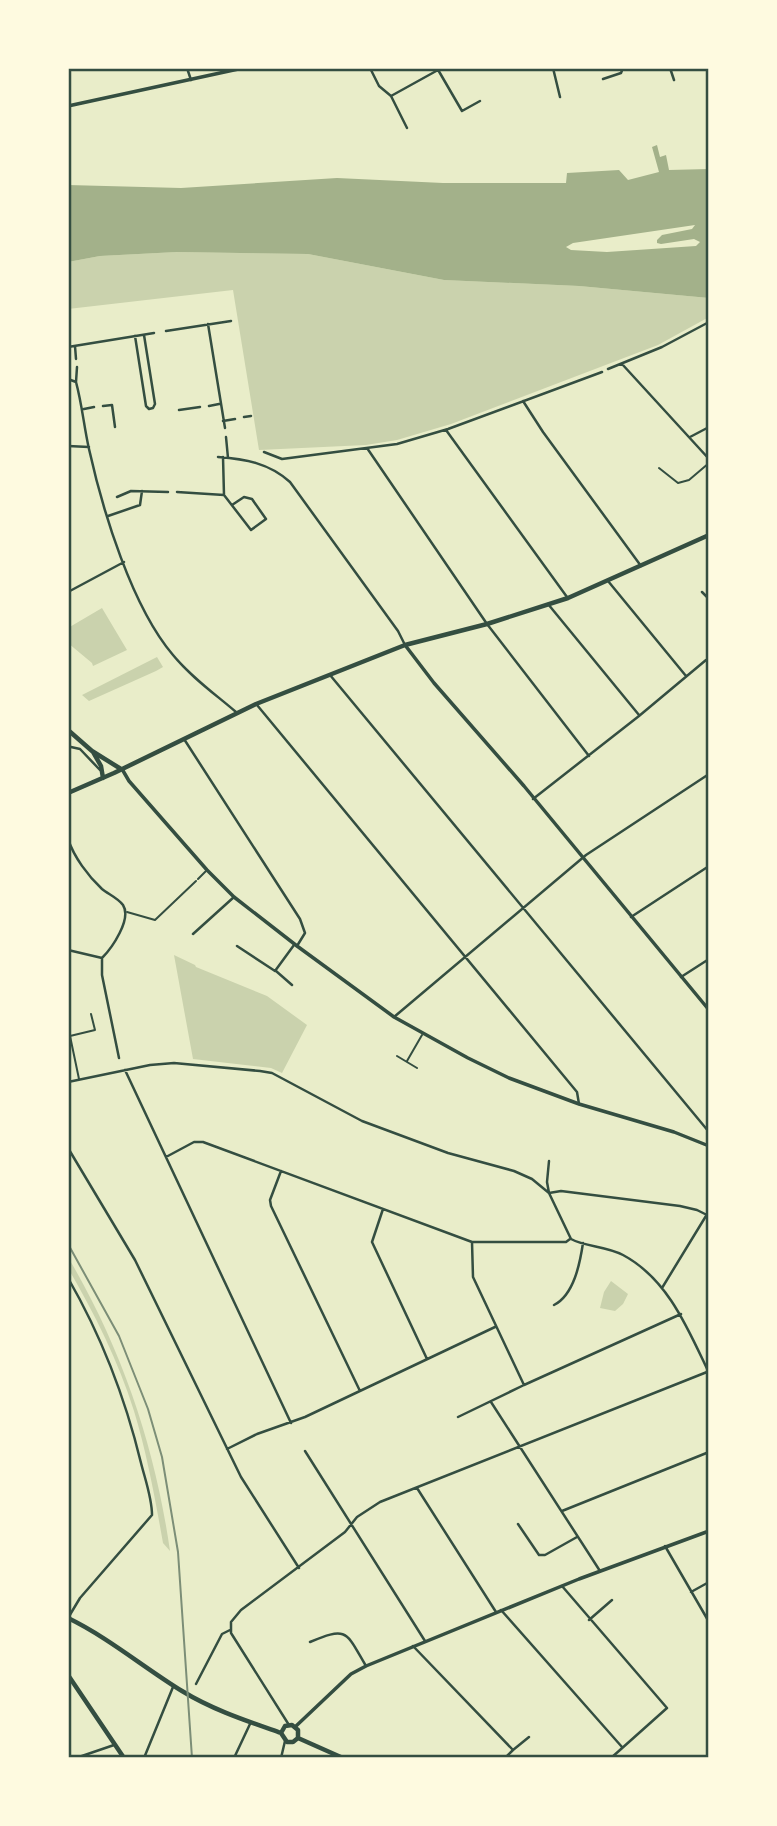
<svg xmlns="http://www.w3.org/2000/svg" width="777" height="1826" font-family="'Nunito Sans',sans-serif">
<rect width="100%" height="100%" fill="#e9edc9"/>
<path fill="#cad2ad" d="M177 252 308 254 444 280 579 286 709 298V317L658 345 451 424 397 440 366 445 259 450 233 290 68 309V262L100 256Z
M102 608 127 650 93 666 92 663 68 643V628Z
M157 657 163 667 156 671 89 701 82 695Z
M174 955 195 965 196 967 267 996 307 1025 282 1073 271 1068 193 1059Z
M68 1257C122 1349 155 1446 170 1551L163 1543C155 1498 147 1454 134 1411 118 1360 94 1313 68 1268Z
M611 1281 628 1294 623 1304 615 1311 600 1308 604 1292Z"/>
<path fill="#a3b18a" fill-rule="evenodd" d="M657 145 660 157 666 155 669 170 709 169V298L579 286 444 280 308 254 177 252 100 256 68 262V185L181 188 337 178 443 183H566L567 173 619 170 628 180 659 172 652 147ZM695 225 692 229 662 235 657 240V243L661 244 694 239 700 242 696 246 607 252 571 250 566 247 573 243Z"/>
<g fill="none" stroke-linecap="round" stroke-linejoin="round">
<path stroke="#344e41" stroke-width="2" d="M659 468 678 483 689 480 709 463
M198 879 206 871
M127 912 155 920 196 881
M68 994 70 993
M397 1056 417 1068
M407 1061 422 1035
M79 1079 70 1036 95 1030 91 1014"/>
<path stroke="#344e41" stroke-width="2.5" d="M187 68 191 80
M370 68 379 86 391 96 438 70
M437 68 462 111 480 101
M553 68 560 97
M670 68 674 80
M603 79 621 73 623 68
M391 96 407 128
M208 324 225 428
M166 331 231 321
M135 336 146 406 149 409 153 408 155 404 144 335
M75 346 76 359
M68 347 154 333
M622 364 709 459
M608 369 662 347 709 322
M68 379 76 382C82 404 84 427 89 449 103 512 132 607 173 655 191 677 215 694 236 712
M76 382 77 367
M523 401 543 432 641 566
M103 406 112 405 115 427
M209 406 219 404
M84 409 94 407
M179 410 200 407
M244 417 251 416
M223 421 235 419
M446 430 567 597
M226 437 228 458
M690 437 709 427
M68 446 89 447
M367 448 487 624 589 756
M264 452 282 459 397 444 448 429 602 372
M218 457C245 459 269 463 290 482L398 631 405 645
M223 457 224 495
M177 492 224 495 251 530 266 519 252 499 244 497 232 505
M117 497 131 491 168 492
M108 516 140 505 142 491
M608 581 686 676
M68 592 124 562
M702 592 709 599
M548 604 639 715
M330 675 709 1132
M257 705 577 1092 579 1104
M184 739 300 919 305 933 297 946
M71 747 80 749 100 770
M533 799 639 716 706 660
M68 839C74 857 88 876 102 889 108 894 118 898 123 905 132 919 112 948 102 958
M631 917 709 866
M193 934 234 897
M237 946 275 971 294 945
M68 950 102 958
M102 958V975L119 1058
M276 971 292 985
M681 977 709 959
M394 1017 586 855 709 774
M125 1070 291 1423
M68 1082 150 1065 174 1063 260 1071 272 1073 362 1121 448 1153 514 1171 532 1179 549 1193 571 1239C586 1247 606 1246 623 1255 668 1279 688 1329 709 1373
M68 1148 135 1260 241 1477 299 1568
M166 1157 194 1142H203L472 1242H566L570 1239
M281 1171 270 1200 271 1206 360 1391
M549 1193 561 1191 680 1206 697 1210 709 1216
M549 1193 547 1182 549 1161
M383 1209 372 1242 427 1359
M472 1242 473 1277 524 1385
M68 1278C102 1337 125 1397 141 1463 145 1479 152 1498 152 1515L80 1598 68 1618
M662 1288 709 1211
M554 1305C574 1295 580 1263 583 1243
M491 1402 600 1571
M458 1417 524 1385 681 1314
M227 1449 257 1434 305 1417 495 1327
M305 1451 425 1641
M417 1488 496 1612
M562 1511 709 1452
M518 1524 539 1555H545L577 1537
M665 1546 709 1622
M562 1586 667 1708 611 1758
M691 1592 709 1582
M501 1610 622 1747
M589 1620 612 1600
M310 1642C348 1626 346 1632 366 1666
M413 1646 513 1750 505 1758
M196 1684 222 1634 230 1630
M289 1725 231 1633V1622L241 1610 345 1532 357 1517 380 1502 707 1372
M513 1750 529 1737
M76 1758 114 1745
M144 1758 173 1687
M234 1758 250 1724
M281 1758 285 1741"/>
<path stroke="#344e41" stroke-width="3.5" d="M68 106 243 68
M405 645 434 683 524 786 709 1010
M122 769 129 781 207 870 234 897 297 946 394 1017 468 1058 509 1078 579 1104 674 1132 709 1146
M295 1727 351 1674 366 1666 579 1579 709 1531"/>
<path stroke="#344e41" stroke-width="4.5" d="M68 730 92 751 121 769
M93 752 101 766 103 778
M68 793 114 773 256 704 405 645 487 624 568 598 709 535
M68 1618C109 1638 143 1667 182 1691 213 1710 247 1721 281 1733
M68 1675 124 1758
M281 1733 285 1726 292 1725 298 1730V1738
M281 1733 287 1742H293L298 1738
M298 1738 343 1758"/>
<path stroke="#7c8e77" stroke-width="2" d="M68 1244 119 1336 148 1409 162 1457 178 1552 192 1758"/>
</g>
<rect width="777" height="1826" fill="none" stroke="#fefae0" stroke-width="140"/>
<rect x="70" y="70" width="637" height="1686" fill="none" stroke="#344e41" stroke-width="2.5"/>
</svg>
